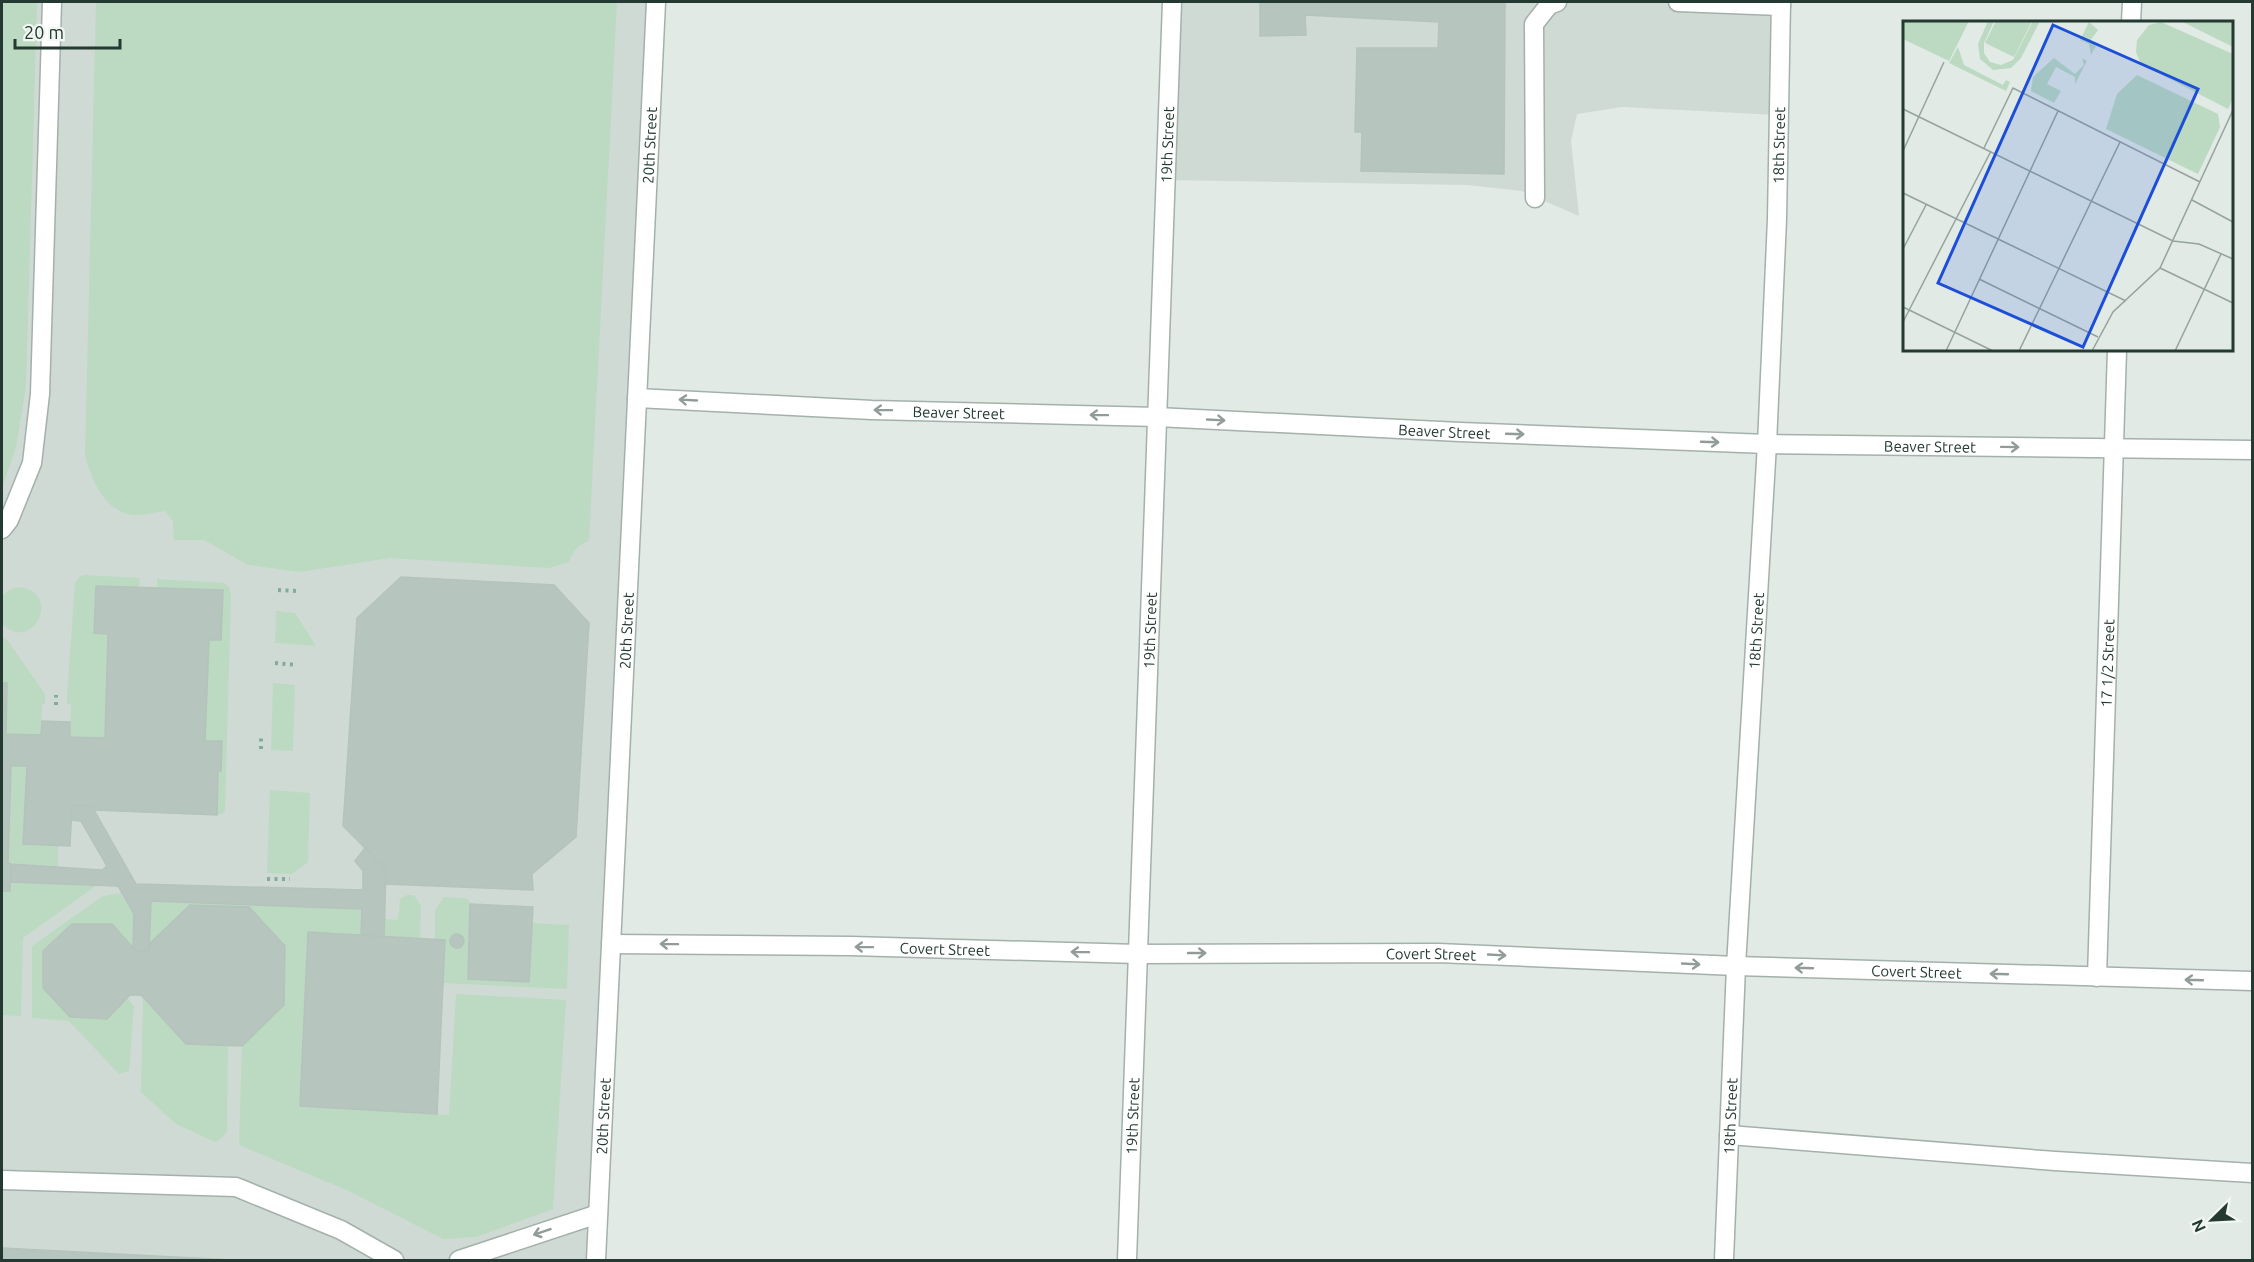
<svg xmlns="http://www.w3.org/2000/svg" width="2254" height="1262" font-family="Ubuntu,sans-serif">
<rect width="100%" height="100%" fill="#e1eae5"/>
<path fill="#cfdad4" d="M2 2H656L596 1260H2Z
M1172 2H1779L1778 115 1622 107 1577 114 1571 141 1579 216 1522 191 1468 185 1166 180Z"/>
<path fill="#bbdac1" d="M2 2H37L26 387 16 447 2 488Z
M96 2H617L589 541C577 545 573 551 569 562L549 568 390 558 299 572 248 565 204 540H174L173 521 165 511C155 512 138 517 128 514 102 507 92 479 85 456Z
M84 575 140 578 139 587 96 586 94 633 108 634 105 738 70 737 71 705 67 704V696L75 583 80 576Z
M157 579 224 583 229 587 231 594 225 810 222 814 217 815 218 771 221 770 222 742 205 741 209 640H221L223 591 157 588Z
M18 587C65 592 31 656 2 623V596L11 589Z
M276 611 295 613 316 646 275 643Z
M2 636 8 641 45 694V704H42L41 735 6 734 7 683H2Z
M273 683 295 685 293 751 271 750Z
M11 766H27L23 843 58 845V867L8 863Z
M270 790 310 793 308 862 292 874 267 873Z
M11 882 97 885 23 938 21 1016 2 1015V891H10Z
M121 893 134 914 133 947 112 924H72L43 951V988L70 1017 107 1019 127 998 134 1006 129 1071 119 1074 69 1021 32 1018V946L103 896Z
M407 895H414L421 906 420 938 384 937V919L398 920 400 899Z
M444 897 468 899 470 904 468 979 529 982 532 923 569 925 567 989 443 983 445 940 435 939V910Z
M151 901 362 909 361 935 308 933 300 1106 449 1115 456 994 566 1000 553 1209 476 1237 443 1239 351 1192 239 1145 242 1046 284 1005 285 946 249 907 190 905 149 944Z
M143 999 186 1043 228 1045 227 1131 222 1138 215 1142 176 1124 141 1092Z"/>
<path fill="#b6c5be" stroke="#b4c3bb" stroke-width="1.5" d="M1260 2H1505L1504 174 1361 171 1362 132H1355L1357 48H1438L1439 22 1305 15 1306 35 1260 36Z
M401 577 554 585 589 623 576 837 532 874 533 890 385 884 386 869 343 826 357 618Z
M96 586 223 590 221 640H209L205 741H222L221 771H218L217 815 94 810V806L72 805 70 846 23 844 27 766H11L8 863 11 864 10 891H2V914V683H7L6 734 41 735 42 721 70 722V737L105 738 108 634 94 633Z
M72 805 94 806V810L136 884 363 890V871L355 861 365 848 386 869 384 937 361 935 362 909 151 901 149 951H136L133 947 134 914 118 886 11 882V864L102 870 107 866 81 821 71 820Z
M470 904 533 907 529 982 468 979Z
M190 905 249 907 285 946 284 1005 242 1046 186 1044 141 995H130L107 1019 70 1017 43 988V951L72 924H112L136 951H149V944Z
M308 932 445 940 437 1114 300 1106Z
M450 941a7 7 0 1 1 14 0a7 7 0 1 1-14 0Z
M2 1248 232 1260H2Z"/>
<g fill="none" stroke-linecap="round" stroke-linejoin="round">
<g stroke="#a4b1ab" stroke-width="21">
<g id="minor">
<path d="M1678 2 1781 6"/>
<path d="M2131 22 2132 2"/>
<path d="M1535 198 1534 24 1549 5 1557 2"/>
<path id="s1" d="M637 398 872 410 1157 417 1460 432 1767 444 2252 450"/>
<path d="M2 529 9 520 32 463 40 394 52 2"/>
<path id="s2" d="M611 944 851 946 1138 954 1438 953 1736 966 2252 981"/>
<path id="s3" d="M2097 977 2117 350"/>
<path d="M1729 1135 2055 1161 2252 1173"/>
<path d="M2 1180 236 1187 341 1230 394 1260"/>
<path d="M459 1260 598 1214"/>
<path id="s4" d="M596 1260 656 2"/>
<path id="s5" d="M1127 1260 1172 2"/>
<path id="s6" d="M1724 1260 1736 966 1767 444 1777 219 1781 2"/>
</g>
</g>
<path stroke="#83ab9b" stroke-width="4" stroke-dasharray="3 4.5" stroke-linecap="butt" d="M278 590 297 591
M275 663 297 665
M56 705V695
M261 749V734
M267 879H290"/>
<use href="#minor" stroke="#fff" stroke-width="18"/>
</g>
<defs><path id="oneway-shaft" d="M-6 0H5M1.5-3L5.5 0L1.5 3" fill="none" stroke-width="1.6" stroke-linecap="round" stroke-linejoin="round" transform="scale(1.5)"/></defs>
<g stroke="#919c98">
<use href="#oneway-shaft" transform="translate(688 400) rotate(-177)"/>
<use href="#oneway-shaft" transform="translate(883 410) rotate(-179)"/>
<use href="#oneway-shaft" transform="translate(1099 415) rotate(-179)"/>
<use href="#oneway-shaft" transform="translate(1216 420) rotate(3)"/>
<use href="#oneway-shaft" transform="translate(1515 434) rotate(2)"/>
<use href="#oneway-shaft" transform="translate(1710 442) rotate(2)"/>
<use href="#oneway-shaft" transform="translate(2010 447) rotate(1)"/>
<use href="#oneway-shaft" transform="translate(669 944) rotate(-179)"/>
<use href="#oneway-shaft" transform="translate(864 947) rotate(-179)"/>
<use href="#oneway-shaft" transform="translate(1080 952) rotate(-179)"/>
<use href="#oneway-shaft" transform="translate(1197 953)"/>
<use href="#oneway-shaft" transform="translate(1497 955) rotate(3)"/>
<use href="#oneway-shaft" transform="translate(1691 964) rotate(3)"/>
<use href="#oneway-shaft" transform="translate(1804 968) rotate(-178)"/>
<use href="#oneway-shaft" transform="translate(1999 974) rotate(-178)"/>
<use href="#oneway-shaft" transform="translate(2194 980) rotate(-178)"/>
<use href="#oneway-shaft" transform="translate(542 1232) rotate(161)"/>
</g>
<g text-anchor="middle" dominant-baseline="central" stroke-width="6" stroke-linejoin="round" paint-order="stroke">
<g font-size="15" fill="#233931" stroke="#f1f7f3">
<text stroke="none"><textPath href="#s5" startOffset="1116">19th Street</textPath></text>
<text stroke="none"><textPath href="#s4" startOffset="1116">20th Street</textPath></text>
<text stroke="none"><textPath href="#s6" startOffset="1116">18th Street</textPath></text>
<text stroke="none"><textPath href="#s1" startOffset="322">Beaver Street</textPath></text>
<text stroke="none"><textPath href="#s1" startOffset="808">Beaver Street</textPath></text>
<text stroke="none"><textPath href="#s1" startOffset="1294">Beaver Street</textPath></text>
<text stroke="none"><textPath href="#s4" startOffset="630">20th Street</textPath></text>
<text stroke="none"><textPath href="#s5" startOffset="630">19th Street</textPath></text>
<text stroke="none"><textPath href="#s6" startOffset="630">18th Street</textPath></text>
<text stroke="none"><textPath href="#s3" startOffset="314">17 1/2 Street</textPath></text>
<text stroke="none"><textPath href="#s2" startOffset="334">Covert Street</textPath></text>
<text stroke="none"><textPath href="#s2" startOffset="820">Covert Street</textPath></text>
<text stroke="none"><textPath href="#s2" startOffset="1306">Covert Street</textPath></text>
<text stroke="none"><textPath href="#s4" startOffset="144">20th Street</textPath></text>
<text stroke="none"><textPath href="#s6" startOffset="144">18th Street</textPath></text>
<text stroke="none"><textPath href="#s5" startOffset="144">19th Street</textPath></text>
</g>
</g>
<g transform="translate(1903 21)">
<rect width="330" height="330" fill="#e1eae5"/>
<path d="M85 0H91L81 22V32L87 41 98 44 110 39 130 0H137L118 37 108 47 90 49 77 38 75 23ZM93 0H129L111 36 82 22ZM278 0H330V26ZM186 1 195 9 187 20 193 25 188 34 186 23 177 19ZM258 1 330 33V77L325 88 238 43 233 31 234 19 246 4ZM55 26 61 44 100 64 103 59 107 61 103 70 46 42ZM151 37 172 53 181 44 179 37 184 40 172 63V56L153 46 144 63 158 70 151 82 128 70 130 56ZM234 54 315 93 317 106 295 153 203 108 214 73Z" fill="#bbdac1"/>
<path d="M0 0H66L46 40 0 18Z" fill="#bbdac1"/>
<path fill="none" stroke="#95a39d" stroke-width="1.5" d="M0 88 270 220 296 223 330 238M81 127 110 67 297 161M0 130 41 41M0 172 223 280M289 179 330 201M0 228 23 184M257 247 330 282M76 258 195 316M0 286 90 330M0 301 88 130M43 330 155 90M116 330 217 121M189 330 210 291 257 247 330 89M272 330 318 233"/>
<path fill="#1d4ed8" fill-opacity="0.15" stroke="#1d4ed8" stroke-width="3" d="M150 4 295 68 180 326 35 262Z"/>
<rect width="330" height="330" fill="none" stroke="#233931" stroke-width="3"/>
</g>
<rect width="2254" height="1262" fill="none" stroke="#233931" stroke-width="6"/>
<g transform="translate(2212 1220) rotate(246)" stroke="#f1f7f3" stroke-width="4.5" paint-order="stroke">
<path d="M0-4.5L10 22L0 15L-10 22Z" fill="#233931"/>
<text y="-9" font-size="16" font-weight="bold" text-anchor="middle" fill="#233931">N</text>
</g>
<path d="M15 39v9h105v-9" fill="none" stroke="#233931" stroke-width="3"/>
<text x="24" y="39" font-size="18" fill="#233931" stroke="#f1f7f3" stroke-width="4.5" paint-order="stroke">20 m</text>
</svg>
